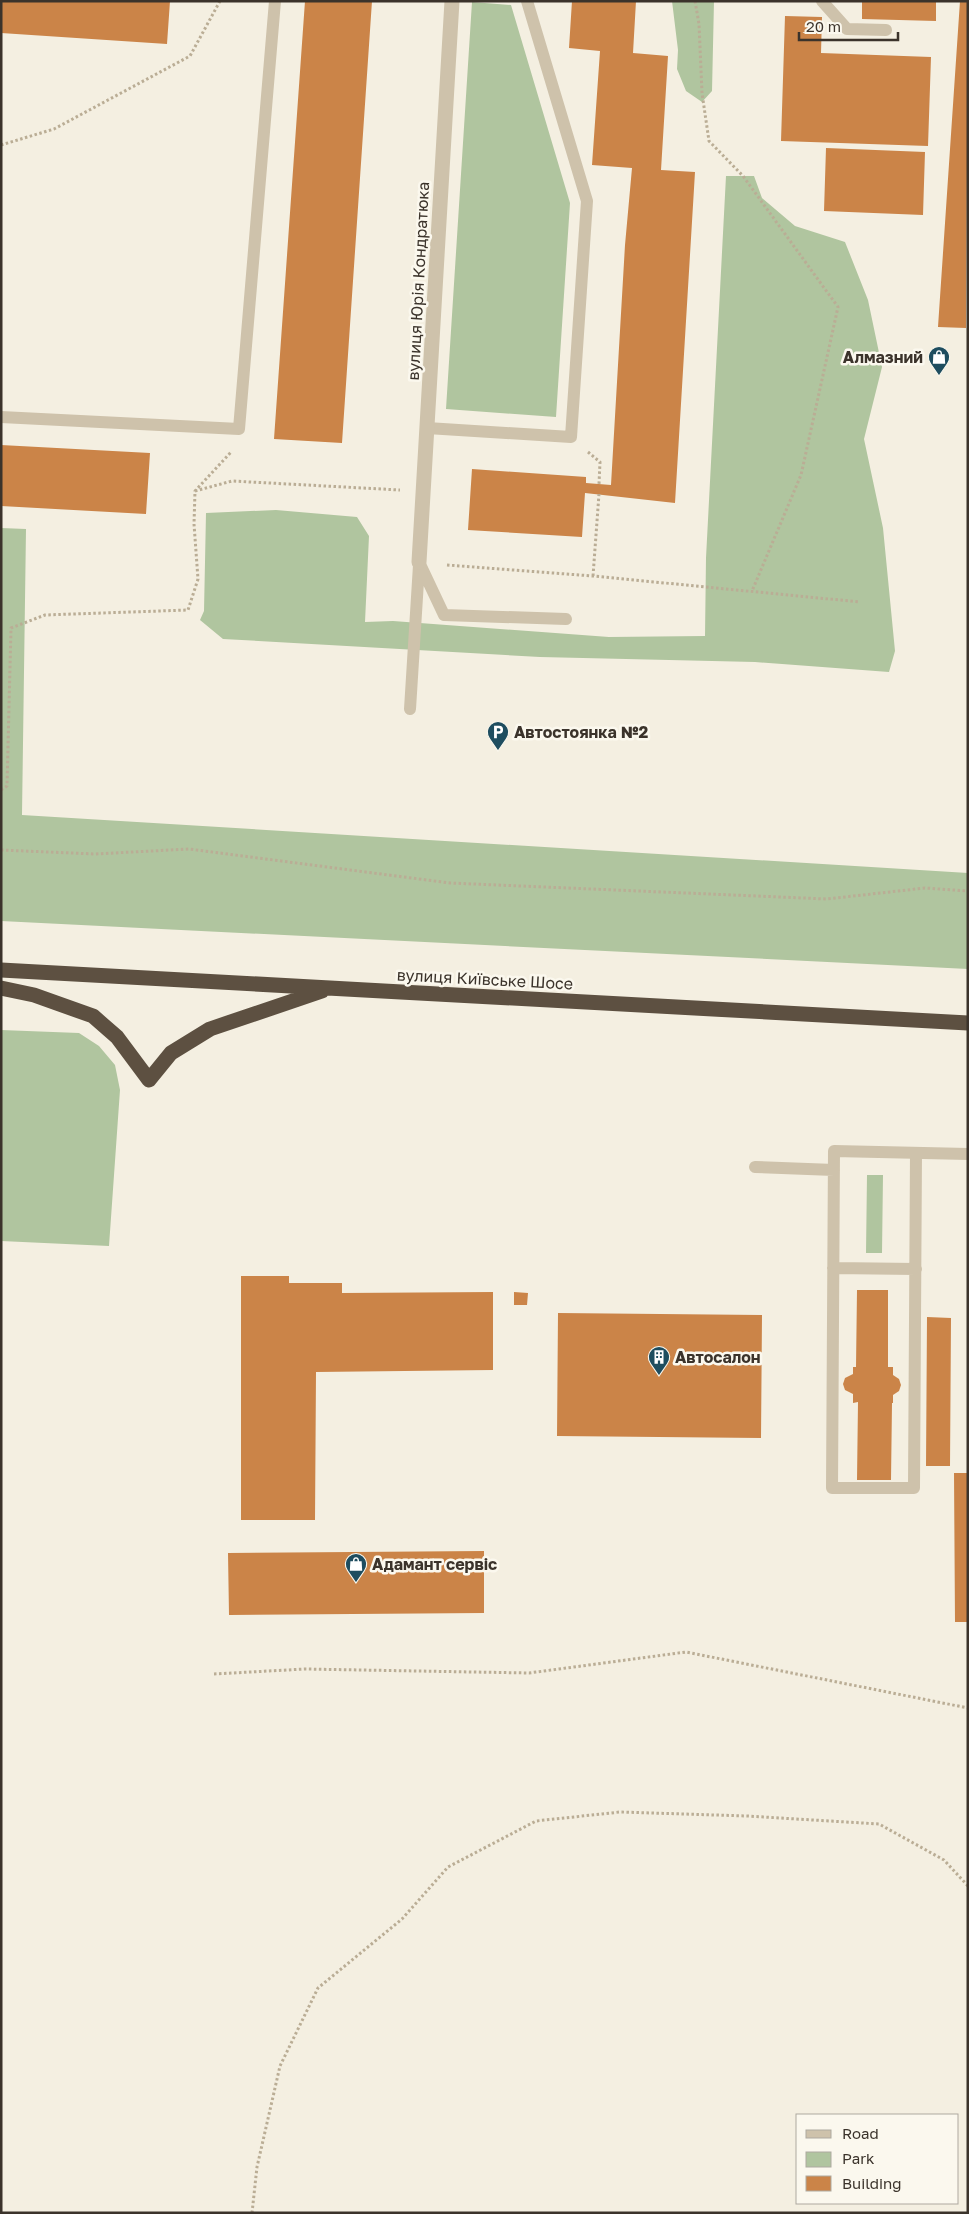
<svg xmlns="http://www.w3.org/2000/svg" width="969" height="2214" font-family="'Golos Text',sans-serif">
<rect width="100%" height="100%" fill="#f4efe1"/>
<path fill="#b0c59f" d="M672 1H714L712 91 702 102 686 91 677 69 678 50Z
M472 2 511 5 570 203 556 417 446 409Z
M726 176H754L762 198 795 226 845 242 868 300 882 367 864 439 883 528 895 651 889 672 755 662 540 657 223 639 200 620 204 611 206 513 276 510 357 517 369 536 365 622 393 621 609 637 705 636 706 558Z
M1 528 26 529 22 815 968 873V969L1 921Z
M1 1030 79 1033 99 1046 115 1065 120 1090 109 1246 1 1241Z
M867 1175H883L882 1253H866Z"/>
<path fill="#cb8448" d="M1 1H170L167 44 1 33Z
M305 1H372L342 443 274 439Z
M572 1H636L633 53 668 56 661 170 695 172 675 503 585 493 582 537 468 530 472 469 586 477V483L611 485 625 245 632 168 592 165 600 51 569 48Z
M862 1H936V21L862 19Z
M960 1H968L966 328 938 327Z
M785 16 822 17 821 53 931 57 928 146 781 141Z
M826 148 925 152 923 215 824 211Z
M1 445 150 453 146 514 1 506Z
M241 1276H289V1283H342V1293L493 1292V1370L316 1372 315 1520H241Z
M857 1290H888V1367H893V1375L899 1379 901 1385 899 1391 893 1395V1403H892L891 1480H857L858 1402 853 1403V1394L845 1390 843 1384 845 1378 853 1374V1367H856Z
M514 1292 528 1293 527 1305H514Z
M558 1313 762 1315 761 1438 557 1436Z
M927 1317 951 1318 950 1466H926Z
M954 1473H968V1622H955Z
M484 1551V1613L229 1615 228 1553Z"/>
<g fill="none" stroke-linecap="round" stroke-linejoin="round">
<path stroke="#baad95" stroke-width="3" stroke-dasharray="2.5 2.5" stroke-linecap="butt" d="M695 1 699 24 702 93 709 141 743 176 838 307 801 475 752 591
M1 145 54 129 190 56 220 1
M588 452 600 462 599 484
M195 491 232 481 400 490
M447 565 593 576 860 602
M593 576 599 494
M1 790 7 786 11 628 45 615 188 610 198 579 194 524 195 491 232 451
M1 850 95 854 189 849 450 883 827 899 925 888 968 891
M214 1674 305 1669 529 1673 686 1652 968 1708
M252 2213 257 2167 280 2066 318 1988 402 1919 448 1867 536 1821 620 1812 747 1816 879 1824 944 1860 968 1886"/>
<path stroke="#cec2ab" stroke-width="12" d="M822 1 847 29 886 30
M1 417 239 429 275 1
M427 428 571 437 587 201 527 1
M419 562 444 615 566 619
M410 709 419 565
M916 1153 914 1488H832L834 1151 968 1154
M755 1167 834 1170
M833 1268 916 1269"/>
<path stroke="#cec2ab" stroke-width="15" d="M419 562 452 1"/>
<path stroke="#5d5041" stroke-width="15" d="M1 970 968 1023
M1 988 34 995 93 1016 117 1037 149 1080 171 1053 210 1029 322 991"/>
</g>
<defs>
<g id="shop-pin" transform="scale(1.125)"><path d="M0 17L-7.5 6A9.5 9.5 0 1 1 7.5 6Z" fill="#1e4d5f" stroke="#fbf8ee"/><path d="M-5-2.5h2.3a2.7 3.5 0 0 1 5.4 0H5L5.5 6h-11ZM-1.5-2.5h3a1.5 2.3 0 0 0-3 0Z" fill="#fff"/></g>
<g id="parking-pin" transform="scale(1.125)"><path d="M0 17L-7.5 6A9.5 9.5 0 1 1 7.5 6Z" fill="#1e4d5f" stroke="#fbf8ee"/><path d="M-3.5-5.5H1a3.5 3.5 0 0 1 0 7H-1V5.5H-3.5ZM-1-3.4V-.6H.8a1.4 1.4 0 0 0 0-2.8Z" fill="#fff"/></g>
<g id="building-pin" transform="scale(1.125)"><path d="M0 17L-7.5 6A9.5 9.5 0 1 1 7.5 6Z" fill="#1e4d5f" stroke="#fbf8ee"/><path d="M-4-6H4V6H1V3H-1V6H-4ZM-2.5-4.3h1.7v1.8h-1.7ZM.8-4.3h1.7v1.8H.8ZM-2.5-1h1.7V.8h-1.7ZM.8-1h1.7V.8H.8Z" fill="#fff"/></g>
</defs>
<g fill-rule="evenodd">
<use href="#shop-pin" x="939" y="357"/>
<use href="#parking-pin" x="498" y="732"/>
<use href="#building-pin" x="659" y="1357"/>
<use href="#shop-pin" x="356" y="1564"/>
</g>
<g text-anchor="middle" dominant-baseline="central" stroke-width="5" stroke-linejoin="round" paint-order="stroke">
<g font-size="16" fill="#3b332b" stroke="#fbf8ee">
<text transform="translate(418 281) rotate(-87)">вулиця Юрія Кондратюка</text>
<text transform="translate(485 979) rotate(3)">вулиця Київське Шосе</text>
</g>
<g font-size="16" font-weight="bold" fill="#3b332b" stroke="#fbf8ee" text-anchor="start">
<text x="923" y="357" text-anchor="end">Алмазний</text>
<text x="514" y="732">Автостоянка №2</text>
<text x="675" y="1357">Автосалон</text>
<text x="372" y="1564">Адамант сервіс</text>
</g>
</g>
<rect width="969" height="2214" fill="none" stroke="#3b332b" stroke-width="5"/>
<rect x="796" y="2114" width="162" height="90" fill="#fbf8ee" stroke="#aea9a0"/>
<rect x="806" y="2130" width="25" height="8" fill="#cec2ab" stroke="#aea9a0"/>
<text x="842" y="2139" font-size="15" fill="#3b332b">Road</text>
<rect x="806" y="2152" width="25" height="15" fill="#b0c59f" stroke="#aea9a0"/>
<text x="842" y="2164" font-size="15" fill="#3b332b">Park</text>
<rect x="806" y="2176" width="25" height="15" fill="#cb8448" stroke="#aea9a0"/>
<text x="842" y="2189" font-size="15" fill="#3b332b">Building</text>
<path d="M799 32v8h99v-8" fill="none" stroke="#3b332b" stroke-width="2.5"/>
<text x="806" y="32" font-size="15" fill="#3b332b" stroke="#fbf8ee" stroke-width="4" paint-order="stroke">20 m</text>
</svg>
